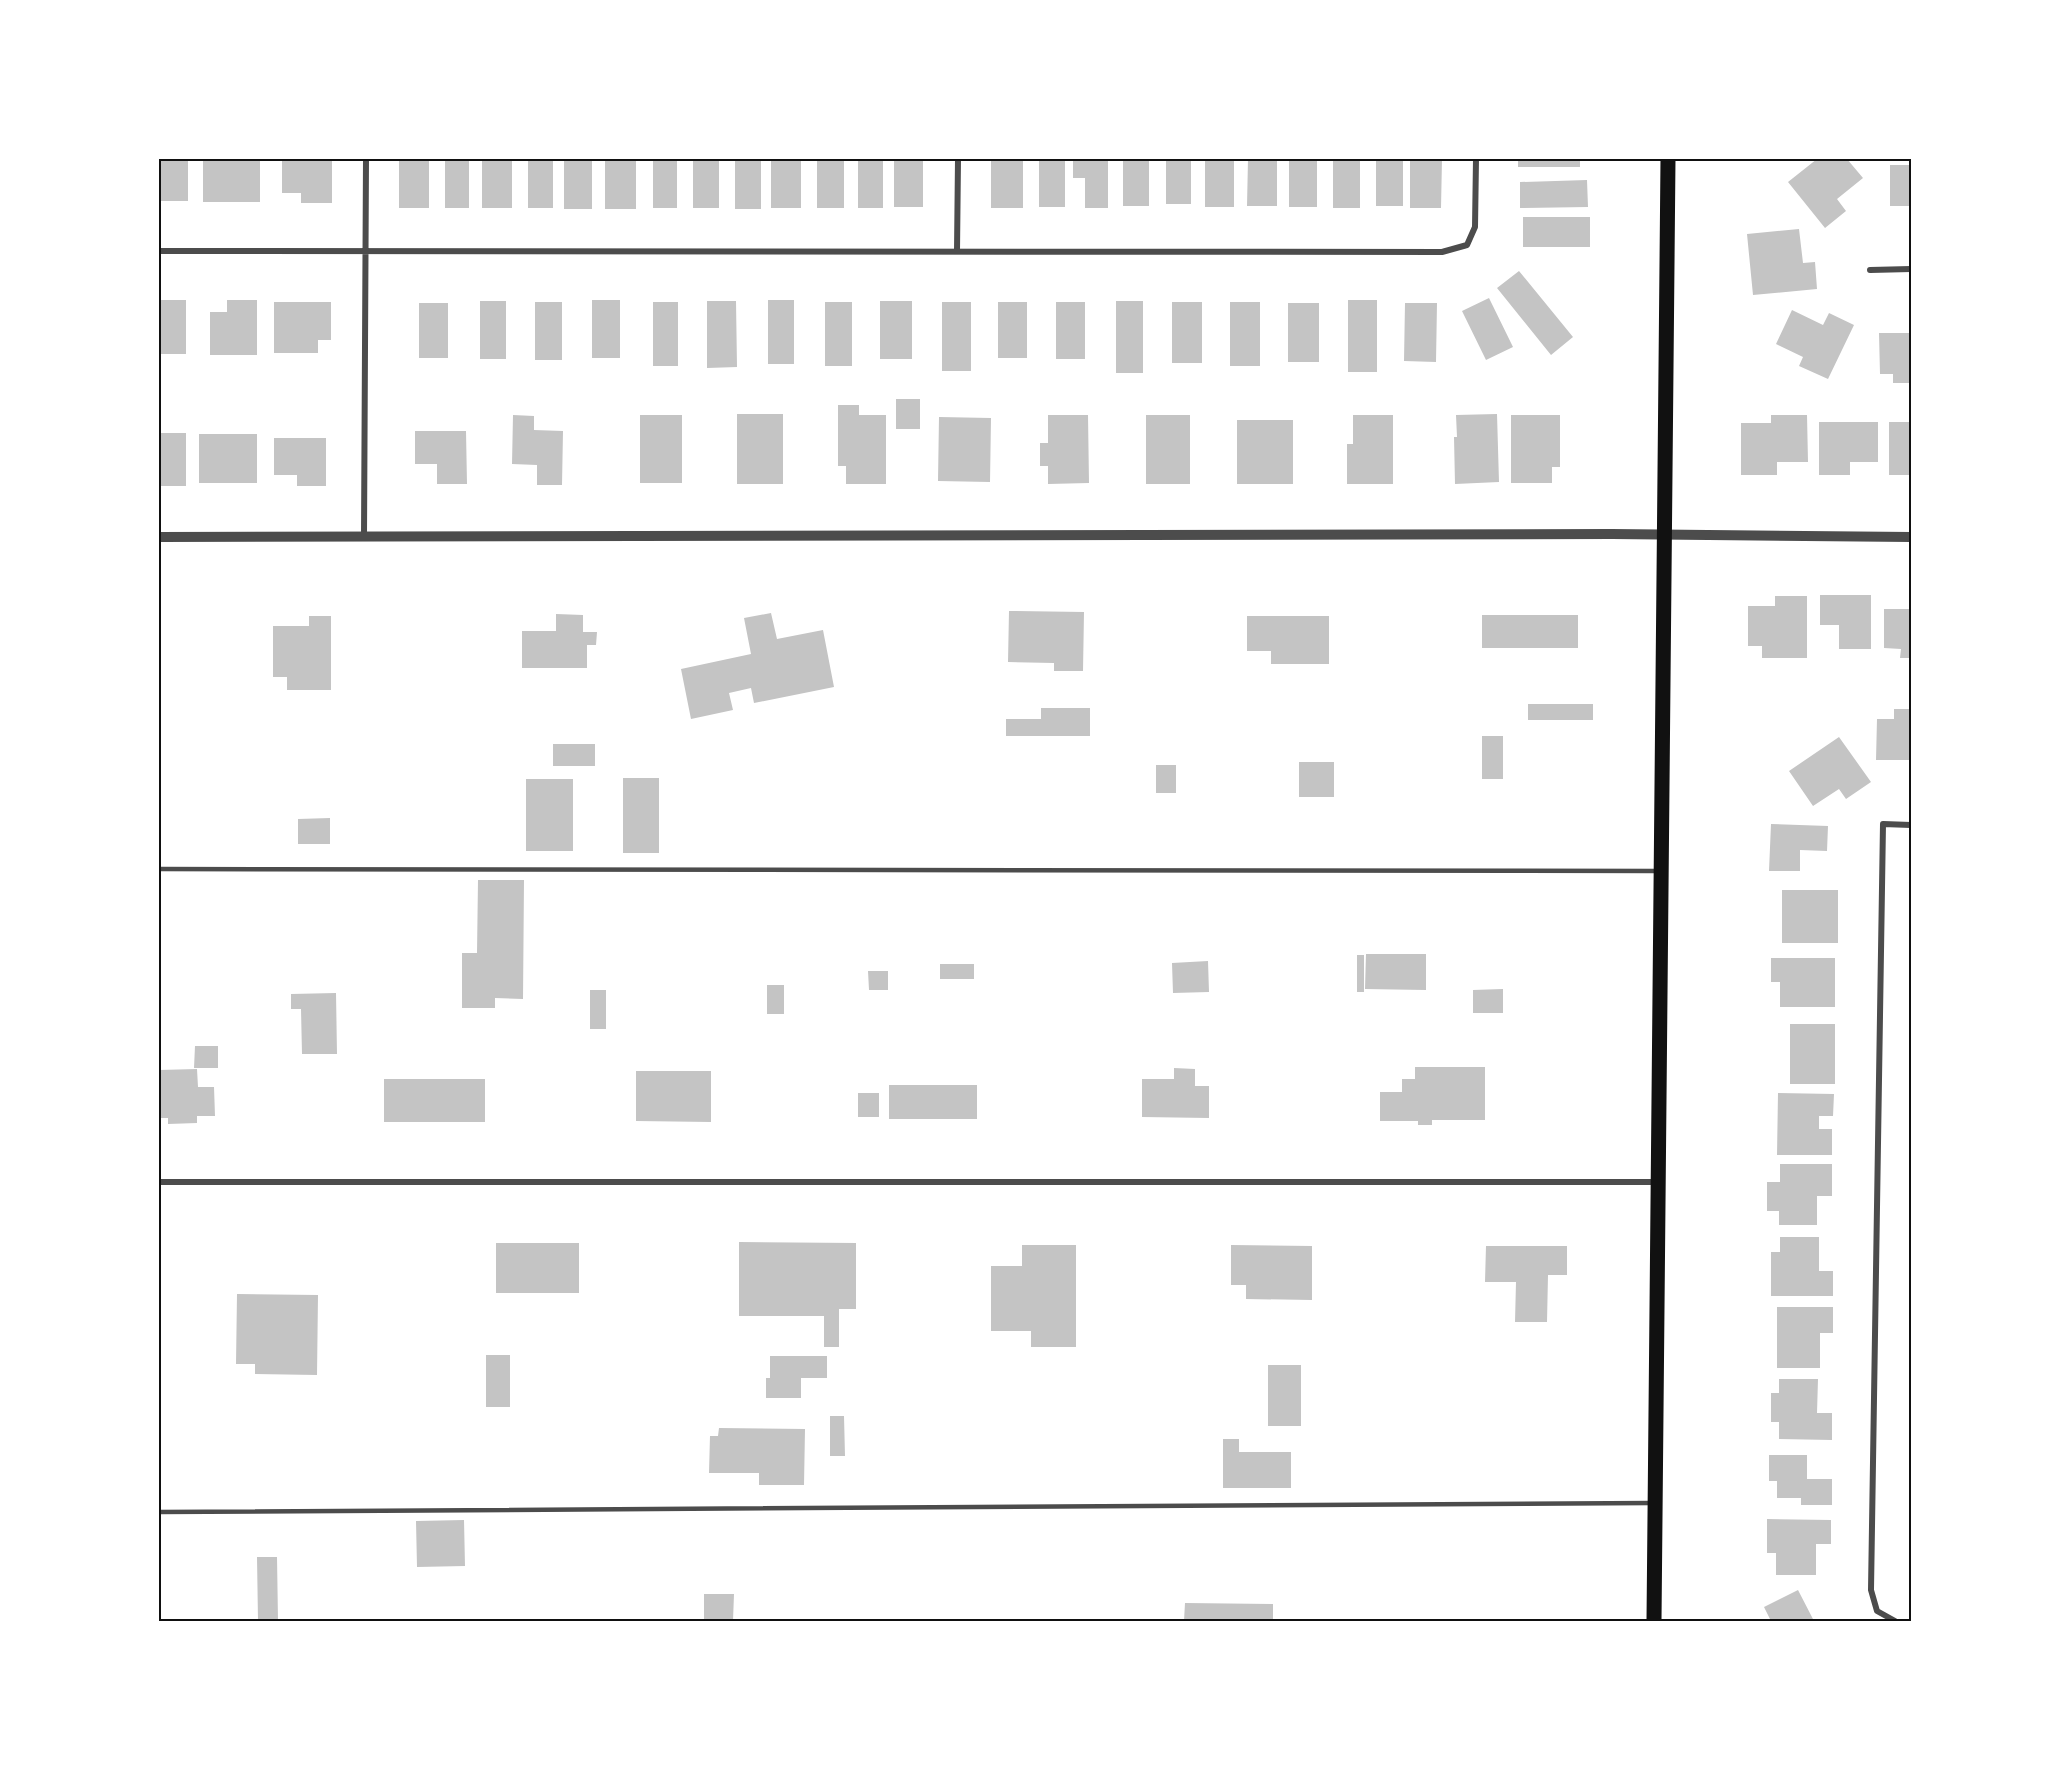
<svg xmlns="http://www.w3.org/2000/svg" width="2070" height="1780" font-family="Merriweather,serif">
<rect width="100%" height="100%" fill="#fff"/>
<path fill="#c4c4c4" d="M159 159H188V201H159Z
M203 159H260V202H203Z
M282 159H332V203H301V193H282Z
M399 159H429V208H399Z
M445 159H469V208H445Z
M482 159H512V208H482Z
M528 159H553V208H528Z
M564 159H592V209H564Z
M605 159H636V209H605Z
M653 159H677V208H653Z
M693 159H719V208H693Z
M735 159H761V209H735Z
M771 159H801V208H771Z
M817 159H844V208H817Z
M858 159H883V208H858Z
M894 159H923V207H894Z
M991 159H1023V208H991Z
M1039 159H1065V207H1039Z
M1073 159H1108V208H1085V178H1073Z
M1123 159H1149V206H1123Z
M1166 159H1191V204H1166Z
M1205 159H1234V207H1205Z
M1248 159H1277V206H1247Z
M1289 159H1317V207H1289Z
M1333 159H1360V208H1333Z
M1376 159H1403V206H1376Z
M1410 159H1442L1441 208H1410Z
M1518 159H1580V167H1518Z
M1817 159H1847L1863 178 1837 199 1846 211 1825 228 1788 182Z
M1890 165H1911V206H1890Z
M1587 180 1588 207 1520 208V182Z
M1523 217H1590V247H1523Z
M1799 229 1803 263 1815 262 1817 289 1753 295 1747 234Z
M1519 271 1573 337 1551 355 1497 288Z
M1489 298 1513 347 1486 360 1462 311Z
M159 300H186V354H159Z
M227 300H257V355H210V312H227Z
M592 300H620V358H592Z
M768 300H794V364H768Z
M1348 300H1377V372H1348Z
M480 301H506V359H480Z
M707 301H736L737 367 707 368Z
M880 301H912V359H880Z
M1116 301H1143V373H1116Z
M274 302H331V340H318V353H274Z
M535 302H562V360H535Z
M653 302H678V366H653Z
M825 302H852V366H825Z
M942 302H971V371H942Z
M998 302H1027V358H998Z
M1056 302H1085V359H1056Z
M1172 302H1202V363H1172Z
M1230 302H1260V366H1230Z
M419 303H448V358H419Z
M1288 303H1319V362H1288Z
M1405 303H1437L1436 362 1404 361Z
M1792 310 1823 325 1829 313 1854 325 1828 379 1799 366 1803 357 1776 344Z
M1879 333H1911V383H1893V374H1880Z
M896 399H920V429H896Z
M838 405H859V415H886V484H846V466H838Z
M737 414H783V484H737Z
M1497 414 1499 482 1455 484 1454 437H1457L1456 415Z
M513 415 534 416V430L563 431 562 485H537V465L512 464Z
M640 415H682V483H640Z
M1048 415H1088L1089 483 1048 484V466H1040V443H1048Z
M1146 415H1190V484H1146Z
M1353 415H1393V484H1347V444H1353Z
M1511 415H1560V467H1552V483H1511Z
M1771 415H1807L1808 462H1777V475H1741V423H1771Z
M939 417 991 418 990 482 938 481Z
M1237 420H1293V484H1237Z
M1819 422H1878V462H1850V475H1819Z
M1889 422H1911V475H1889Z
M415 431H466L467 484H437V464H415Z
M159 433H186V486H159Z
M199 434H257V483H199Z
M274 438H326V486H297V475H274Z
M1820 595H1871V649H1839V625H1820Z
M1775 596H1807V658H1762V646H1748V606H1775Z
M1884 609H1911V658H1900L1901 649 1884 648Z
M1009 611 1084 612 1083 671H1054V663L1008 662Z
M771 613 777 639 823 630 834 687 754 703 751 688 729 693 733 710 691 719 681 669 751 654 744 618Z
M556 614 583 615V632H597L596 645H587V668H522V631H556Z
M1482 615H1578V648H1482Z
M309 616H331V690H287V677H273V626H309Z
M1247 616H1329V664H1271V651H1247Z
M1528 704H1593V720H1528Z
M1041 708H1090V736H1006V719H1041Z
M1894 709H1911V760H1876L1877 719H1894Z
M1482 736H1503V779H1482Z
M1839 737 1871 782 1846 799 1839 789 1813 806 1789 771Z
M553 744H595V766H553Z
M1299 762H1334V797H1299Z
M1156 765H1176V793H1156Z
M623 778H659V853H623Z
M526 779H573V851H526Z
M330 818V844H298V819Z
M1771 824 1828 826 1827 851 1800 850V871H1769Z
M478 880H524L523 999 495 998V1008H462V953H477Z
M1782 890H1838V943H1782Z
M1366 954H1426V990L1365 989Z
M1357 955H1364V992H1357Z
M1771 958H1835V1007H1780V982H1771Z
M1208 961 1209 992 1173 993 1172 963Z
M940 964H974V979H940Z
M868 971H888V990H869Z
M767 985H784V1014H767Z
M1503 989V1013H1473V990Z
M590 990H606V1029H590Z
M336 993 337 1054H302L301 1009H291V994Z
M1790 1024H1835V1084H1790Z
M195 1046H218V1068H194Z
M1415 1067H1485V1120H1432V1125H1418V1121H1380V1092H1402V1079H1415Z
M1174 1068 1195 1069V1086H1209V1118L1142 1117V1079H1174Z
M197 1069 198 1087H214L215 1116H197V1123L168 1124V1118H159V1070Z
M636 1071H711V1122L636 1121Z
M384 1079H485V1122H384Z
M889 1085H977V1119H889Z
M858 1093H879V1117H858Z
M1778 1093 1834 1094 1833 1116H1819V1129H1832V1155H1777Z
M1780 1164H1832V1196H1817V1225H1779V1211H1767V1182H1780Z
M1780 1237H1819V1271H1833V1296H1771V1252H1780Z
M739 1242 856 1243V1309H839V1347H824V1316H739Z
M496 1243H579V1293H496Z
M1022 1245H1076V1347H1031V1331H991V1266H1022Z
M1231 1245 1312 1246V1300L1246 1299V1285H1231Z
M1486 1246H1567V1275H1548L1547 1322H1515L1516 1282H1485Z
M237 1294 318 1295 317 1375 255 1374V1364H236Z
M1777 1307H1833V1333H1820V1368H1777Z
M486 1355H510V1407H486Z
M770 1356H827V1378H801V1398H766V1378H770Z
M1268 1365H1301V1426H1268Z
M1779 1379H1818L1817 1413H1832V1440L1779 1439V1422H1771V1393H1779Z
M830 1416H844L845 1456H830Z
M719 1428 805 1429 804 1485H759V1473H709L710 1436H718Z
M1223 1439H1239V1452H1291V1488H1223Z
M1769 1455H1807V1479H1832V1505H1801V1498H1777V1481H1769Z
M1767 1519 1831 1520V1544H1816V1575H1776V1553H1767Z
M464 1520 465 1566 417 1567 416 1521Z
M257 1557H277L278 1621H258Z
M1798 1590 1814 1621H1771L1764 1607Z
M704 1594H734L733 1621H704Z
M1185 1603 1273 1604V1621H1184Z"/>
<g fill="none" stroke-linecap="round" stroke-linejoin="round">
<path stroke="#4c4c4c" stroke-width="4.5" d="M159 869 1658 871
M159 1512 1652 1503"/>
<path stroke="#4c4c4c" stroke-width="6" d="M159 251 1442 252 1467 245 1475 227 1476 159
M957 251 958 159
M1870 270 1911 269
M364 536 366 159
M159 1182H1658
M1895 1621 1877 1611 1871 1590 1883 824 1911 825"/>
<path stroke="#4c4c4c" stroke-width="10" d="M159 537 1612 534 1911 537"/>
<path stroke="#111" stroke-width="15" d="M1654 1621 1668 159"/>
</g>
<rect width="2070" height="1780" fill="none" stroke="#ffffff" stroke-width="321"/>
<rect x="160" y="160" width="1750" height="1460" fill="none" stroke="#111" stroke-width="2"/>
</svg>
